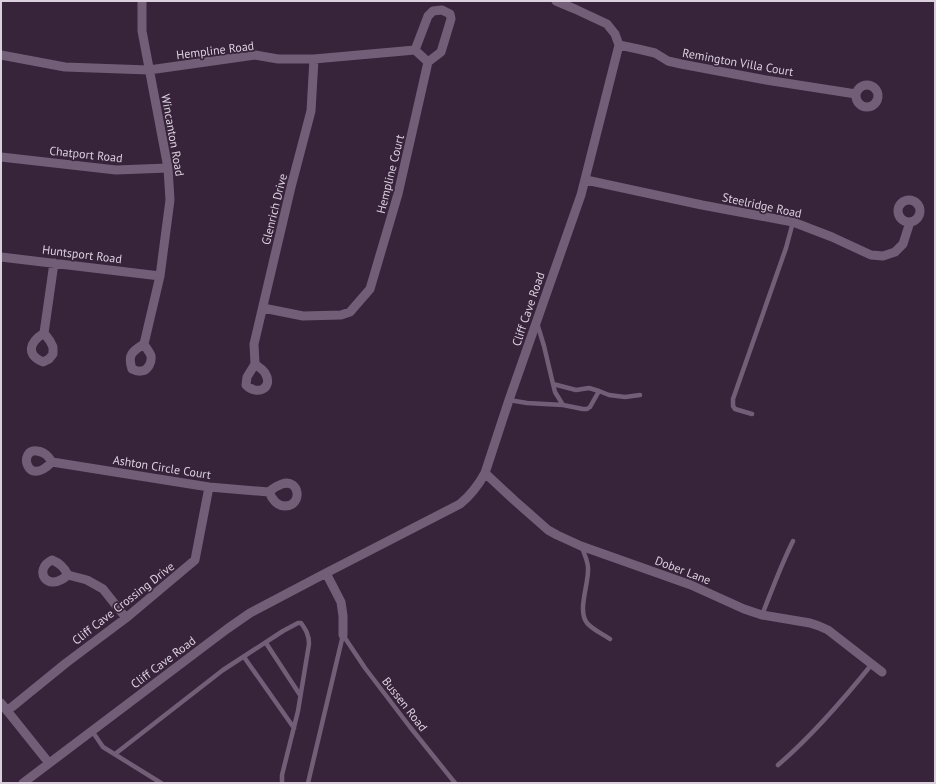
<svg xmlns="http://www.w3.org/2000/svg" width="936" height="784" font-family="'PT Sans',sans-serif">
<rect width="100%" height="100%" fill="#37243b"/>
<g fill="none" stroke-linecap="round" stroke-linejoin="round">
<path stroke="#735e78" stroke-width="4.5" d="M537 323 544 346 553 384 576 390 589 388 599 391 609 395 625 397 640 395
M553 384 555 392 563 405
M509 400 527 403 563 405 583 409H587L590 407 599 391
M752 414 735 409 733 406V399L786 248 793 222
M582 547C584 554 588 561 588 568 589 584 577 610 587 623 593 630 603 634 610 639
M762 615C772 590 781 565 793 541
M343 635 365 668 410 727 455 783
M266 643 300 695
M244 657 294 728
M92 731 103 747 161 783
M115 754 223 670 283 631 298 623H301C306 630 309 635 309 644L298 711 282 775V783
M778 765C813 735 843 700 872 664
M308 783 343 635"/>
<path stroke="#735e78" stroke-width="9" d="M142 1V31L168 168 170 200 160 276 144 344C146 348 150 352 151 356 152 362 148 371 141 371 138 372 134 370 132 369 127 354 133 351 144 344
M619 45 638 49 655 53 668 61 681 64 766 80 856 94
M1 55 65 67 149 70 255 55 278 59H314L415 50 428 62
M856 96a11 11 0 1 1 22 0a11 11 0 1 1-22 0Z
M1 157 116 170 168 168
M586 180 702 205 793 222 832 237 871 255 883 256 895 252 903 244 910 222
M898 211a11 11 0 1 1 22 0a11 11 0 1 1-22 0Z
M1 257 160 276
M263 308 303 316 341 315 350 312 370 289 398 194 428 62 441 52 451 19 450 14 442 10 433 11 428 16 415 50
M44 333C30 342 25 354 43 362L49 359 53 354V347L50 341 44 333 54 263
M255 364C258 367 263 369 265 373 274 387 258 397 246 385L247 377 255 364 254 344 291 187 311 111 314 59
M52 462C48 456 45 452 37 451 18 448 26 489 52 462L209 487 269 492C272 499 277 506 285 506 303 506 300 478 282 484 276 486 273 488 269 492
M485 473 514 500 548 530 557 535 581 546 691 585 744 609 762 615 810 623 819 626 828 630 882 672
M68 575C46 594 33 569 52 560 60 563 64 567 68 575L87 580 103 589 126 618
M343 635V616L341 602 326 573 460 504C471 495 478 486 485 473L509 400 581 195 619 45 615 34 607 24 575 9 556 1
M1 703 49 763
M7 711 66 663 126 618 195 560 209 487
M23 783 227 629 250 613 326 573"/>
</g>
<g text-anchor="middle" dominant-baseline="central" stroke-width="3.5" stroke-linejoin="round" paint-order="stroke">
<g font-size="12" fill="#dcd0df" stroke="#37243b">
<text transform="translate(215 50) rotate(-7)">Hempline Road</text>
<text transform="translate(738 62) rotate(10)">Remington Villa Court</text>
<text transform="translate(173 135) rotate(80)">Wincanton Road</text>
<text transform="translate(86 154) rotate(6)">Chatport Road</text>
<text transform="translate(390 174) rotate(-76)">Hempline Court</text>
<text transform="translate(762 205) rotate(12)">Steelridge Road</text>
<text transform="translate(274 209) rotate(-76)">Glenrich Drive</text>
<text transform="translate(82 254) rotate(7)">Huntsport Road</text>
<text transform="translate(528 309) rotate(-71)">Cliff Cave Road</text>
<text transform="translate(162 467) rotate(9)">Ashton Circle Court</text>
<text transform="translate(683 570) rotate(21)">Dober Lane</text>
<text transform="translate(123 603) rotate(-38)">Cliff Cave Crossing Drive</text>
<text transform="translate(163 662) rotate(-37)">Cliff Cave Road</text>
<text transform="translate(405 704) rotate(52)">Bussen Road</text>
</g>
</g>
<rect width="936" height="784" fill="none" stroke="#dcd0df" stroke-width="4"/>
</svg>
